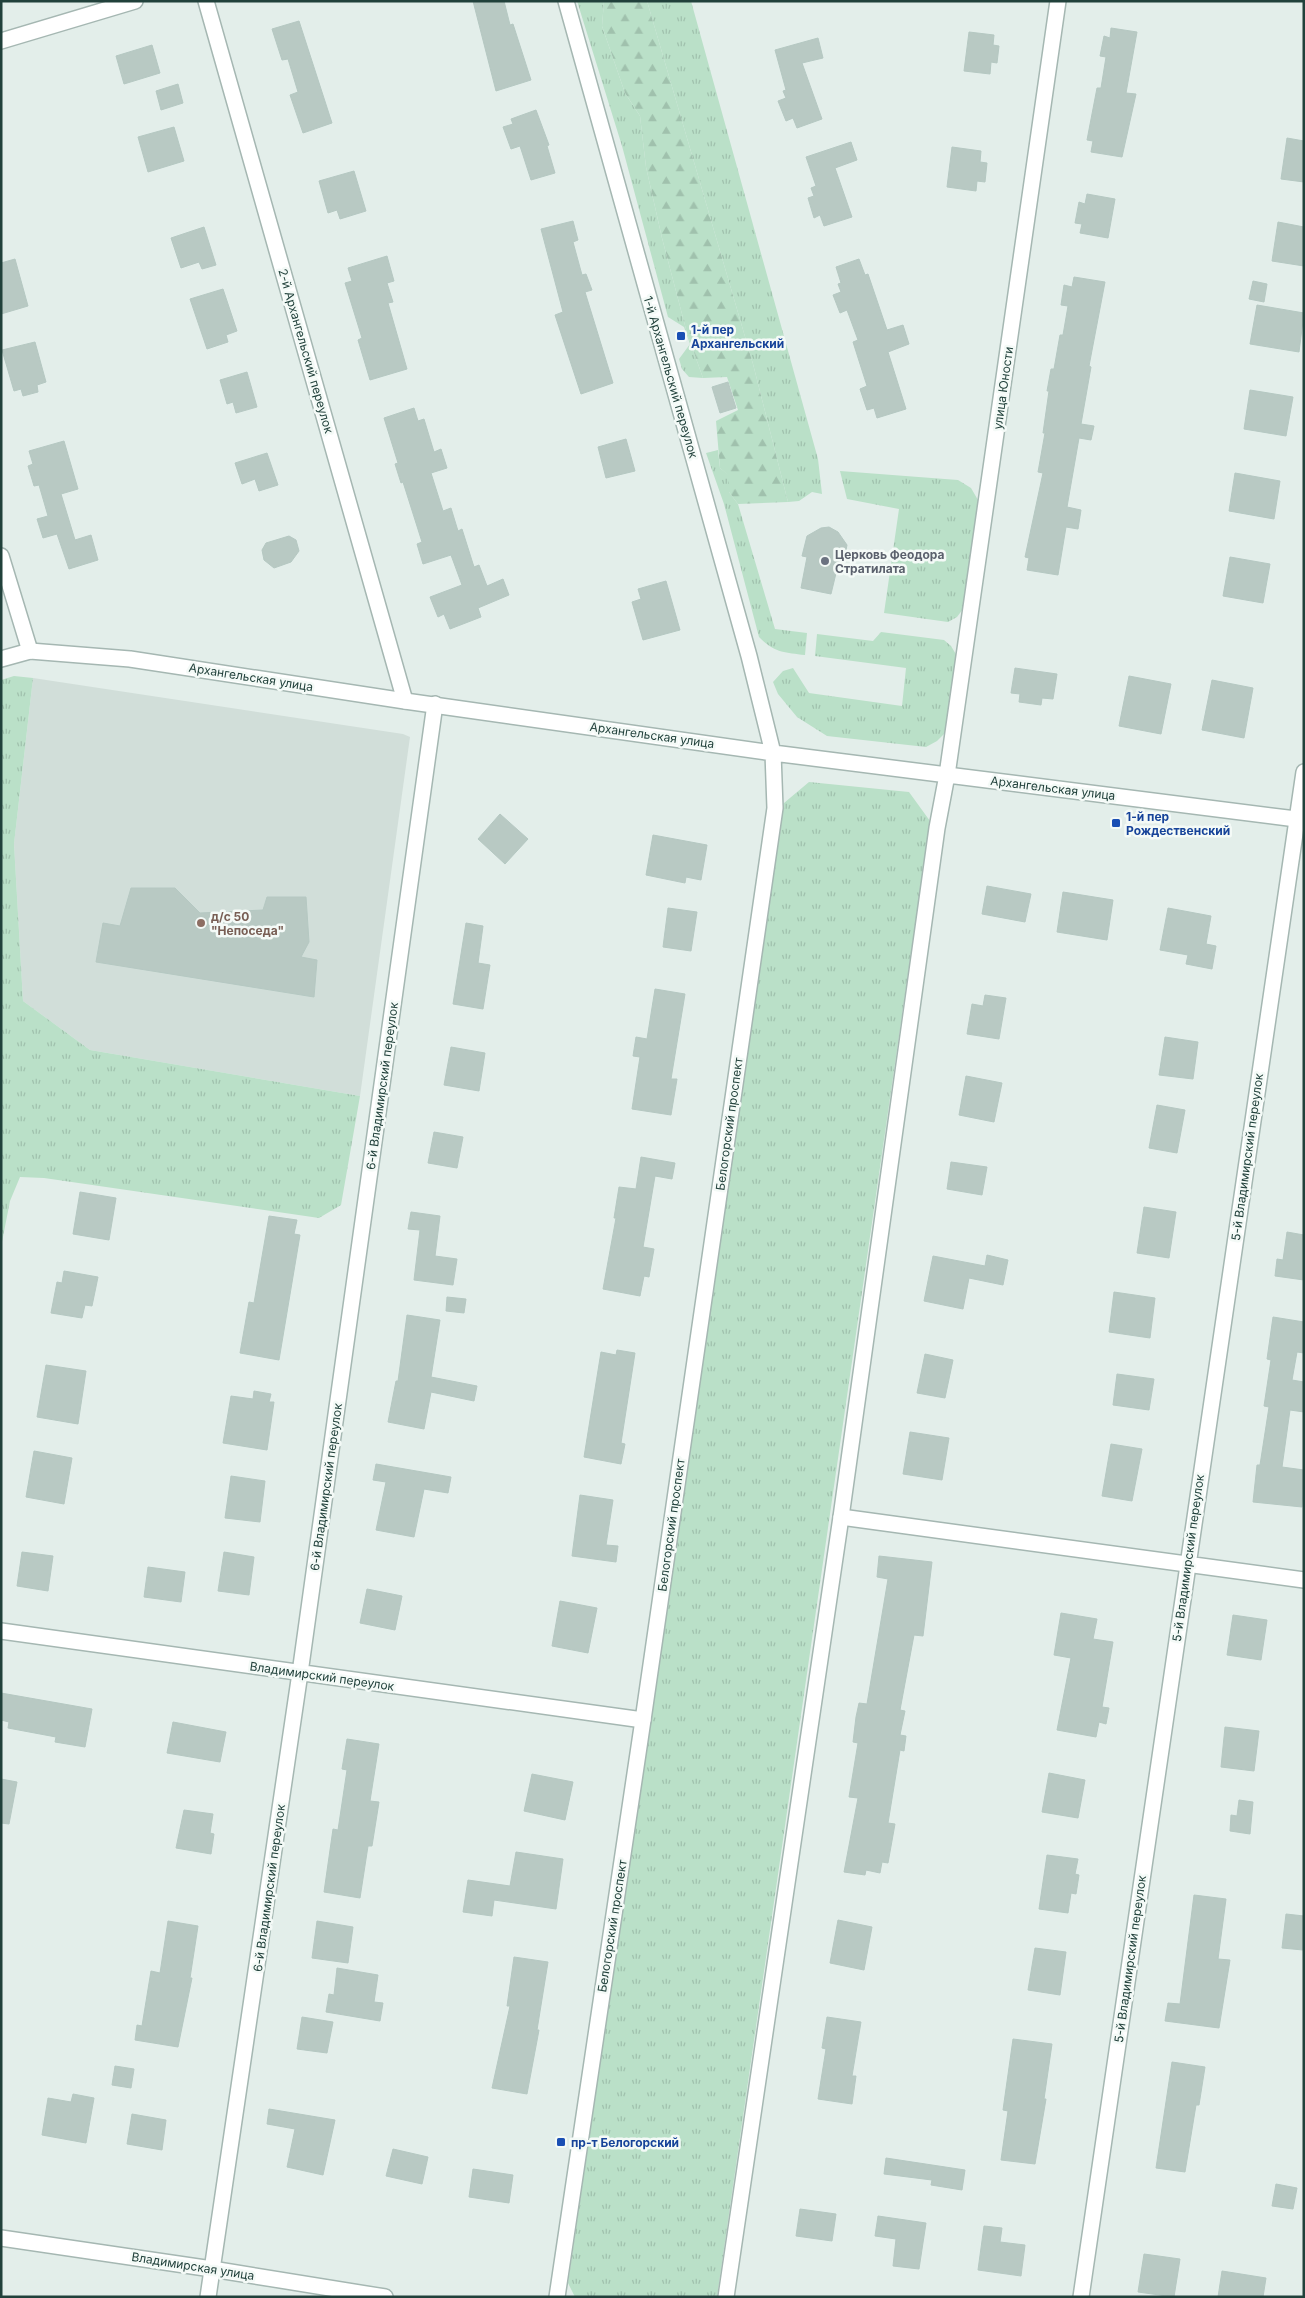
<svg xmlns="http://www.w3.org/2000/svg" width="1305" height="2298" font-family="Inter,sans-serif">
<defs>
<pattern id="grass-tufts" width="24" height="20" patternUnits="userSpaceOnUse" patternTransform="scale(1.25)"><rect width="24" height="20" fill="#bae0c8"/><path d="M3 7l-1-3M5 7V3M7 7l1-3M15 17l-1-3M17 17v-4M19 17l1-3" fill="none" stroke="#a0c1ad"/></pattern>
<pattern id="forest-firs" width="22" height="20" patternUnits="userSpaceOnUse" patternTransform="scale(1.25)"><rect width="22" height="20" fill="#bae0c8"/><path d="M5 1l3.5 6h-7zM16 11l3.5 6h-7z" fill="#a0c1ad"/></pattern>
</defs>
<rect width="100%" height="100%" fill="#e3eeea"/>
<path fill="#d1ded9" d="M33 678 403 734 410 737 360 1096 90 1050 23 1001 14 844Z"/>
<path fill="url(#grass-tufts)" d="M577 1H604L602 26 625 93 640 116 646 167 662 238 687 333 703 378 689 377 682 369 679 359 690 344 684 327 668 317 622 146Z
M647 1H691L818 459 822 494 812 492 799 501 788 502 753 364Z
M718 450 720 468 730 476 729 492 738 504 775 629 807 633 805 655C784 652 775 653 759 637L724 504 706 453Z
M840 471 958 480 971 488 978 500 963 609 957 617 948 622 884 613 899 509 847 499Z
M881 632 944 640 951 646 957 656 945 733 937 741 926 747 827 736 797 717 778 694 773 682 783 671 793 668 809 693 902 706 906 668 815 656 817 634 873 641Z
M14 676 33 678 14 844 23 1001 90 1050 360 1096 341 1205 319 1218 44 1178 20 1177 10 1201 1 1247V680Z
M809 782 909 792 930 821 717 2297H575L568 2283 784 803Z"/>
<path fill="url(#forest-firs)" d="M604 1H647L753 364 788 502 738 504 729 492V476L720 468 716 421 738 410 727 377 703 378 687 333 662 238 646 167 640 116 625 93 602 26Z"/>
<path fill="#b8c9c3" stroke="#b5c8c2" d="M473 1H504L510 25 513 24 531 80 496 91Z
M299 21 332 123 303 133 290 95 298 92 288 59 282 60 272 29Z
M1111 28 1137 32 1126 93 1136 94 1122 157 1091 152 1093 141 1087 140 1097 88H1101L1106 57 1100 56 1104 36 1110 38Z
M969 32 994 35 993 45 999 46 997 63 991 62 990 74 964 71Z
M818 38 823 58 802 63 822 119 797 128 793 118 786 121 778 101 786 98 783 91 786 90 775 50Z
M152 45 160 73 124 84 116 56Z
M178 84 183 103 161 110 156 91Z
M536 110 549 145 547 146 555 173 531 180 520 146 511 149 503 127 513 124 511 119Z
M174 127 184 161 148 172 138 137Z
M1287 138 1304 141V182L1281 179Z
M851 142 857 160 835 168 852 217 824 226 820 215 814 218 808 198 814 196 811 188 816 186 806 157Z
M952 147 981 151 980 162 987 163 985 182 977 181 976 191 947 187Z
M354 171 366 211 340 219 337 210 328 213 319 181Z
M1087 194 1115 199 1108 238 1080 233 1082 224 1075 223 1079 202 1085 204Z
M573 221 578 240 573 242 582 275 586 274 592 290 585 292 613 383 581 394 555 315 563 312 541 229Z
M1278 222 1304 227V266L1272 261Z
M204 227 216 265 202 269 199 262 181 268 171 238Z
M387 256 394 281 387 283 393 302 388 303 407 369 370 380 358 340 362 338 345 283 352 281 348 268Z
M15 259 28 306 1 314V263Z
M859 259 865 275 868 274 887 330 903 325 909 344 888 352 906 409 877 418 874 408 867 410 860 389 867 386 853 342 858 340 847 310 840 313 833 295 841 292 838 284 841 283 836 267Z
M1074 277 1105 282 1089 366 1091 367 1081 424 1094 426 1091 440 1079 438 1067 507 1081 510 1078 529 1066 527 1058 575 1027 570 1029 558 1025 557 1043 473 1038 472 1045 433H1043L1049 391H1047L1051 369H1054L1060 335H1063L1068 306 1061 305 1064 285 1072 287Z
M1253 281 1267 284 1264 302 1249 299Z
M223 289 237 331 226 335 228 342 207 349 190 299Z
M1257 305 1304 313 1299 352 1250 344Z
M35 342 46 382 37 385 38 392 23 396 21 389 14 391 2 350Z
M247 372 257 407 236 413 233 402 227 404 220 380Z
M728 382 736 408 720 413 712 387Z
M1250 390 1293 397 1286 436 1244 429Z
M414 408 418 421 424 419 434 452 441 449 447 468 431 473 443 511 451 508 458 531 462 529 474 567 479 565 487 586 503 579 509 595 478 608 481 617 450 629 444 614 438 617 430 597 462 585 451 555 423 564 417 544 422 542 403 482 401 483 395 464 398 463 384 418Z
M626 439 635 471 606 478 598 447Z
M64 441 78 489 61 494 75 540 91 535 98 560 69 569 57 534 43 538 37 519 48 516 39 485 34 486 28 466 33 464 29 451Z
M267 453 278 485 259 491 255 479 242 484 235 463Z
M1235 473 1280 481 1274 519 1229 511Z
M829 527 838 532 847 545 843 566 838 565 831 594 801 588 807 557 802 556 807 536 821 528Z
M289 536 296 540 299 551 291 562 274 568 264 560 262 550 266 543Z
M1230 557 1270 564 1263 603 1223 596Z
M666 581 680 630 643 640 632 602 641 599 638 589Z
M1015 668 1057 674 1053 699 1042 698 1041 705 1019 702 1020 694 1011 693Z
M1129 676 1171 684 1161 734 1119 726Z
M1212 680 1253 688 1244 738 1202 730Z
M500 814 528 839 505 864 478 839Z
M653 835 707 845 701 880 686 877 685 883 646 875Z
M987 886 1031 894 1025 922 982 914Z
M131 888H175L200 913 263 910 267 897H306L309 942 301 957 317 960 314 997 96 962 103 923 120 926Z
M1063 892 1113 900 1107 940 1057 932Z
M668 908 697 912 691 951 663 947Z
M1168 908 1211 916 1206 944 1216 946 1212 969 1186 964 1188 955 1160 950Z
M466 923 483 926 478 963 490 965 483 1009 453 1004Z
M655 989 685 994 671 1079H677L671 1115 632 1109 640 1057 633 1056 636 1037 647 1039Z
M985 995 1006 998 999 1039 967 1034 972 1004 983 1006Z
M1165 1037 1198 1042 1193 1079 1159 1075Z
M451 1047 485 1053 479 1091 444 1085Z
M966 1076 1002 1083 994 1122 959 1115Z
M1157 1105 1185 1110 1177 1153 1149 1148Z
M434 1132 463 1137 457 1168 428 1163Z
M641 1157 675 1163 672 1179 655 1176 643 1247 654 1249 649 1277 644 1276 640 1296 603 1289 616 1218H614L619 1187 636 1189Z
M951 1162 987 1167 982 1195 947 1189Z
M80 1192 116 1198 109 1240 73 1234Z
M1144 1207 1176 1212 1169 1258 1137 1253Z
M411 1212 440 1216 435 1256 457 1259 453 1285 414 1280 420 1230 408 1229Z
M269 1216 297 1220 294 1234 300 1235 279 1360 240 1353 249 1302 254 1303Z
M1287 1232 1304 1235V1280L1275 1276 1277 1259 1283 1260Z
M987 1255 1008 1260 1003 1285 969 1278 963 1309 924 1301 933 1256 985 1266Z
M64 1271 98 1277 92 1306 85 1305 82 1318 51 1313 57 1282 62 1283Z
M1114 1292 1155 1298 1150 1338 1109 1332Z
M447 1297 466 1299 464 1313 446 1311Z
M407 1315 440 1320 431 1377 477 1386 474 1401 431 1392 424 1429 388 1422 396 1381H398Z
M1273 1317 1304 1322V1353L1297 1352 1292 1380 1304 1382V1412L1290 1410 1282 1467 1304 1470 1302 1507 1253 1502 1257 1465H1260L1269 1407 1264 1406 1271 1360 1267 1359Z
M617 1350 635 1353 621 1443 625 1444 621 1464 584 1457 601 1352 616 1355Z
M925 1354 953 1360 945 1398 917 1393Z
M46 1365 86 1371 78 1424 37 1417Z
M1117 1374 1154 1379 1149 1410 1113 1405Z
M254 1391 271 1394 269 1402H274L267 1450 223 1443 231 1396 253 1399Z
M910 1432 949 1438 942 1480 903 1474Z
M1111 1444 1142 1449 1132 1501 1102 1496Z
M34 1451 72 1458 64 1504 26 1497Z
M376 1464 451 1477 448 1493 424 1489 414 1537 376 1530 386 1482 373 1480Z
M231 1476 265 1481 260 1522 225 1518Z
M580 1495 613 1500 606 1545 618 1546 616 1562 572 1556Z
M22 1552 53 1556 48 1591 17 1586Z
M224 1552 254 1557 249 1595 218 1591Z
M879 1556 932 1562 923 1636 914 1635 900 1710 905 1711 900 1735 906 1736 904 1751 900 1750 888 1823 895 1824 888 1863 882 1862 880 1873 866 1870 865 1875 844 1872 858 1798 849 1797 858 1743 853 1742 856 1717 859 1703 867 1704 888 1579 877 1577Z
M148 1567 185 1572 181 1602 144 1597Z
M367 1589 402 1596 395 1630 360 1623Z
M560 1601 597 1608 588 1653 552 1646Z
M1061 1613 1097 1619 1093 1639 1113 1642 1102 1707 1109 1708 1106 1724 1099 1722 1096 1737 1057 1730 1071 1658 1054 1655Z
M1233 1615 1267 1620 1261 1660 1227 1655Z
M1 1693 92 1709 85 1747 55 1742 56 1737 8 1728 9 1722 1 1720Z
M173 1722 226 1732 220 1762 167 1753Z
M1225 1727 1259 1731 1254 1771 1221 1767Z
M347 1739 379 1744 370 1801 379 1802 372 1846H368L360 1898 324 1892 333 1829 338 1830 347 1770 342 1769Z
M1049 1773 1085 1780 1078 1818 1042 1812Z
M532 1774 573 1782 565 1820 524 1811Z
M1 1779 17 1782 9 1824 1 1823Z
M1239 1800 1253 1802 1250 1834 1230 1831 1231 1815 1237 1816Z
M184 1810 213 1814 210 1833 214 1834 211 1854 176 1848Z
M516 1852 563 1859 556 1909 494 1900 492 1916 463 1912 468 1880 510 1886Z
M1047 1855 1078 1859 1075 1874 1079 1875 1076 1894 1071 1893 1068 1913 1039 1909Z
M1194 1895 1226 1899 1218 1959 1230 1960 1219 2028 1165 2021 1168 2003 1180 2004Z
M1286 1914 1304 1916 1303 1950 1282 1948Z
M838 1920 872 1927 864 1970 830 1963Z
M168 1921 198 1926 190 1978H192L178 2047 135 2040 137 2025 142 2026 151 1971 160 1973Z
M317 1921 353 1927 348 1963 312 1958Z
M1035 1948 1066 1952 1060 1995 1028 1990Z
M514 1957 548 1962 537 2030H539L527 2094 492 2088 510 2006H507Z
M337 1968 378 1975 374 2002 383 2003 380 2021 326 2012 329 1994 334 1995Z
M302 2017 333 2022 327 2053 297 2049Z
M827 2017 861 2022 852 2076H856L852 2104 818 2099 826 2049 822 2048Z
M1013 2039 1052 2044 1044 2099H1046L1035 2164 1001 2160 1008 2111 1003 2110Z
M1172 2062 1205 2067 1199 2105H1196L1185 2172 1156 2168Z
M115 2066 134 2069 131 2088 112 2085Z
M73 2094 94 2098 86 2143 42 2135 48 2098 71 2102Z
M269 2109 335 2120 323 2175 287 2167 295 2129 267 2124Z
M132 2114 166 2120 162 2150 127 2144Z
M393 2149 428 2157 422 2184 386 2176Z
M886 2158 965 2170 962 2190 931 2185 932 2180 884 2174Z
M473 2169 513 2175 509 2203 469 2197Z
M1276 2184 1297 2188 1293 2209 1272 2206Z
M800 2209 836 2214 832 2241 796 2236Z
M878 2216 926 2223 919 2269 893 2266 896 2239 875 2236Z
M984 2226 1002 2228 1000 2242 1025 2245 1021 2276 978 2270Z
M1144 2254 1180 2259 1174 2297 1138 2292Z
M1222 2271 1266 2278 1263 2297H1218Z"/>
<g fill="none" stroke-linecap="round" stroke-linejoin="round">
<g stroke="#a5b7b2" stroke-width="18">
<path id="minor" d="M206 1 405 701
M1 41 135 1
M1 556 30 651
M947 775 1058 1
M841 1517 1304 1580
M1 1631 643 1720
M1 2238 212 2269 385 2297
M208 2297 300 1673 435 704
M1081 2297 1304 772"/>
</g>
<g stroke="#a5b7b2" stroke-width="18">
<path id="tertiary" d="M1 659 30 651 130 659 405 701 773 753 1304 820
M557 2297 643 1720 775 808 773 753 749 656 566 1
M726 2297 841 1517 937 828 947 775"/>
</g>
<use href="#minor" stroke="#fff" stroke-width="15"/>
<use href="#tertiary" stroke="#fff" stroke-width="15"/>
</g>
<g fill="#1a4fb4" stroke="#f4faf7" stroke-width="2">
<rect x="676" y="331" width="10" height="10" rx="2.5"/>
<rect x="1111" y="818" width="10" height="10" rx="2.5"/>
<rect x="556" y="2137" width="10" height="10" rx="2.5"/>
</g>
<circle fill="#6b7280" stroke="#f4faf7" stroke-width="2" cx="825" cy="561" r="5"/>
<circle fill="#8d6e63" stroke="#f4faf7" stroke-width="2" cx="201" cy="923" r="5"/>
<g text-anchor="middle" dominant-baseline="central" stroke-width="5" stroke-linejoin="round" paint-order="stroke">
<g font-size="12" font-weight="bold" fill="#164399" stroke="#f4faf7" text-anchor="start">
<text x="691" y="329">1-й пер<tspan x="691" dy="14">Архангельский</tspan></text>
<text x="1126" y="816">1-й пер<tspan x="1126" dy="14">Рождественский</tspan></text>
<text x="571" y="2142">пр-т Белогорский</text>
</g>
<g font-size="12" fill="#21413b" stroke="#f4faf7">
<text transform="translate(306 351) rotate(74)">2-й Архангельский переулок</text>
<text transform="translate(671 377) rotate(74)">1-й Архангельский переулок</text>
<text transform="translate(1003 388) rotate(-82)">улица Юности</text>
<text transform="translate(251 677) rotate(9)">Архангельская улица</text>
<text transform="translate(652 735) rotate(8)">Архангельская улица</text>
<text transform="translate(1053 788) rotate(7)">Архангельская улица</text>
<text transform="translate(382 1086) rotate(-82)">6-й Владимирский переулок</text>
<text transform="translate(729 1124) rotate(-82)">Белогорский проспект</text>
<text transform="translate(1247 1157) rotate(-82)">5-й Владимирский переулок</text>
<text transform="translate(326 1487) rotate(-82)">6-й Владимирский переулок</text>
<text transform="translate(671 1525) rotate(-82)">Белогорский проспект</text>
<text transform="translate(1188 1558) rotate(-82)">5-й Владимирский переулок</text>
<text transform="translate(322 1676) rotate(8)">Владимирский переулок</text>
<text transform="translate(269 1888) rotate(-82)">6-й Владимирский переулок</text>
<text transform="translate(612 1926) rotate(-81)">Белогорский проспект</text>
<text transform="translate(1130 1959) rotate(-82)">5-й Владимирский переулок</text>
<text transform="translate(193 2266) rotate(9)">Владимирская улица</text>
</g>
<g font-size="12" font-weight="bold" fill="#5b616d" stroke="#f4faf7" text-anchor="start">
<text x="835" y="554">Церковь Феодора<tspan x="835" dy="14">Стратилата</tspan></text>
</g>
<g font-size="12" font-weight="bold" fill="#785e54" stroke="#f4faf7" text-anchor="start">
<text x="211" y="916">д/с 50<tspan x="211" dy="14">"Непоседа"</tspan></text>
</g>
</g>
<rect width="1305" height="2298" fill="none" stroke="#21413b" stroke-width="5"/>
</svg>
